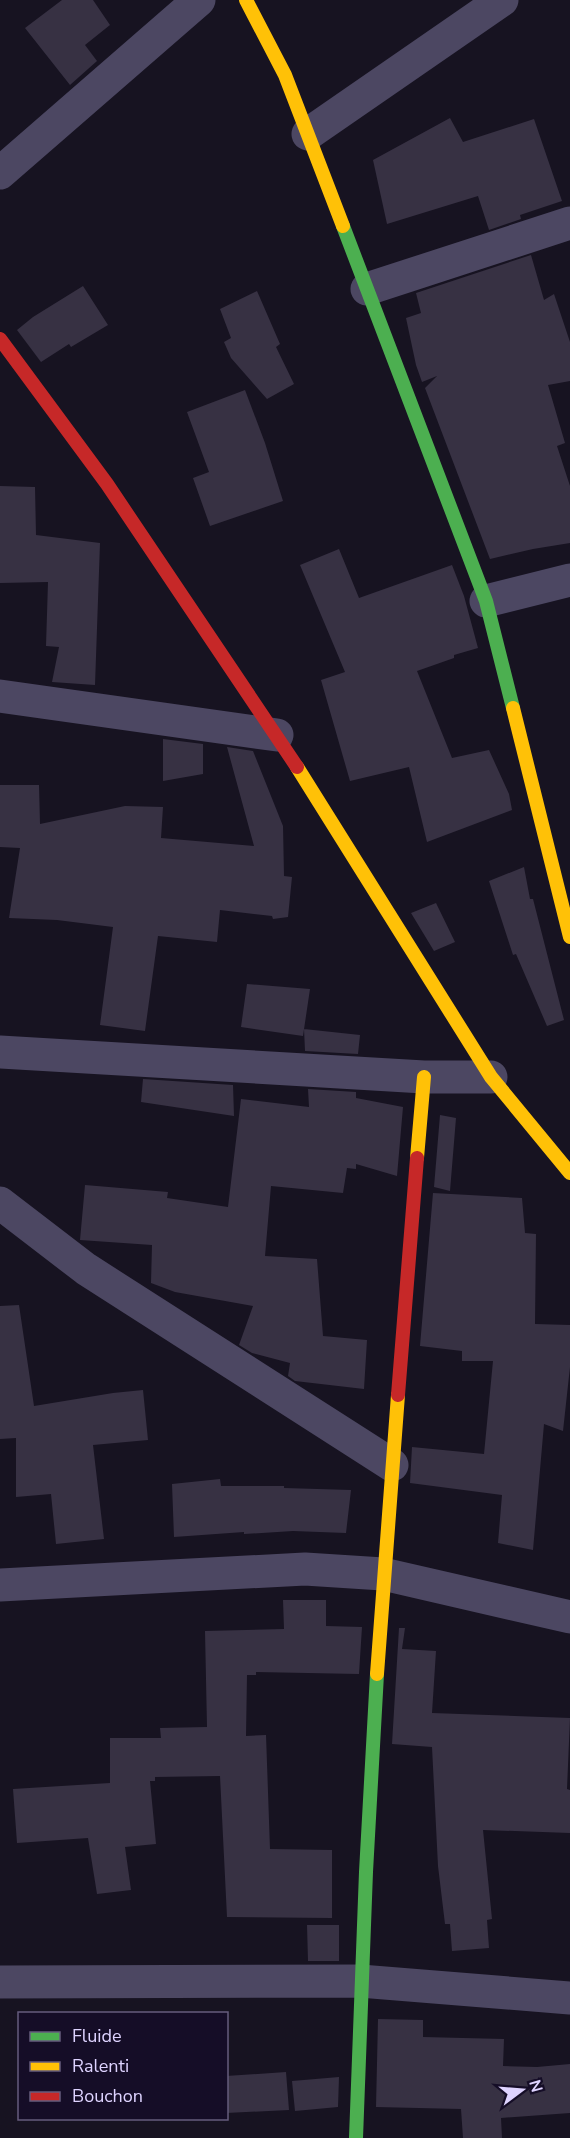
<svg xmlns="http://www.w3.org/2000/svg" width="570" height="2138" font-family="'Nunito Sans',sans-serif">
<rect width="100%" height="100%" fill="#171321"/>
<path fill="#373143" d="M62 0H93L110 25 85 45 97 61 70 85 25 28Z
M450 118 463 142 534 119 562 201 520 215 521 219 489 230 478 196 387 224 373 160Z
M531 255 544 300 554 294 570 342V381L548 385 565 443 557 446 570 486V543L533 549 490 559 425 388 437 376 422 382 416 365 406 318 421 313 416 293Z
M83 286 108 325 71 347 69 344 41 362 17 330 33 317Z
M257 291 280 344 276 347 294 384 267 399 231 358 224 342 231 338 220 309Z
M245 390 265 443 283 501 210 526 193 478 209 472 187 412Z
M0 486 35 487 36 535 100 543 95 685 52 682 59 647 46 646 48 582 0 583Z
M339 549 359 598 452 565 464 596 478 648 454 655V658L417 671 452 758 489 750 509 794 512 810 427 842 409 767 350 781 321 680 345 672 300 565Z
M163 739 203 744V774L163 781Z
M227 747 253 751 283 826 284 876 292 877 288 917 273 919 272 916 220 910 217 942 158 936 145 1031 100 1025 113 927 57 920 9 918 20 848 0 847V785H39L40 824 125 806 163 807 161 838 254 846Z
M524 867 530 899H533L564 1020 547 1026 516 954 513 955 489 881Z
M436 903 455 942 434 951 411 913Z
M247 984 310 989 303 1036 241 1027Z
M304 1029 360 1035 358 1054 305 1051Z
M143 1079 233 1085 234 1116 141 1102Z
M308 1089 356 1092V1098L403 1107 397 1176 356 1164V1169L347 1168 343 1193 271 1186 265 1256 317 1259 323 1336 367 1340 364 1389 295 1381 288 1376 290 1363 252 1353 239 1345 253 1306 175 1292 151 1283 152 1245 80 1240 85 1185 168 1192 167 1198 228 1207 241 1099 309 1107Z
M440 1115 456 1118 450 1191 434 1187Z
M433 1193 522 1198 525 1233 536 1234 535 1324 570 1325V1367L563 1431 544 1424 533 1550 498 1543 502 1495 410 1483 412 1447 484 1454 493 1361H462V1351L420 1346Z
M19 1305 34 1406 113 1393 143 1390 148 1440 93 1445 104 1539 56 1544 51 1494 16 1497V1438L0 1439V1306Z
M220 1479 221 1486H284V1488L351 1490 346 1533 293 1531 244 1534V1532L174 1537 172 1484Z
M283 1600H326V1626L362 1627 359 1674 256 1672V1675H247L246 1736 266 1735 270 1849 332 1850V1918L227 1917 220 1776 155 1777V1781H150L156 1844 125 1847 131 1890 97 1894 88 1838 17 1843 13 1789 110 1783V1738H161L160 1728 207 1727 205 1631 284 1629Z
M399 1628H405L402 1649 436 1651 432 1713 570 1718 567 1789 570 1790V1833L483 1830 492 1919 487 1920 489 1948 452 1951 450 1924H445L438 1866 432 1747 392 1744Z
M307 1925H339V1961H308Z
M378 2019 423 2020V2037L504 2039 503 2066 537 2067 570 2064V2113L501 2118 502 2138H463L461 2109 376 2107Z
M286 2072 289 2110 226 2113V2076Z
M339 2077 338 2107 295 2111 292 2081Z"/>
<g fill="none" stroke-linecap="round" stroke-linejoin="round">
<path stroke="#4c4762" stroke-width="33" d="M308 134 502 0
M0 173 199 0
M367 289 570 223
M486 601 570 580
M0 696 277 735
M0 1052 424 1077H491
M0 1203 86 1269 392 1465
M0 1585 305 1569 383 1574 570 1617
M0 1982 360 1981 570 1998"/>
<path stroke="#4caf50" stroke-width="14" d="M343 226 486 601 513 708
M356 2138 366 1872 377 1674"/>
<path stroke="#ffc107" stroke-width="14" d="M246 0 285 75 343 226
M513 708 570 937
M297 767 491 1077 570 1173
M417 1158 424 1077
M377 1674 398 1395"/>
<path stroke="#c62828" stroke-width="14" d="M0 339 107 484 297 767
M398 1395 417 1158"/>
</g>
<rect x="18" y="2012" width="210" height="108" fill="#150d27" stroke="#655c7d" stroke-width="1.5"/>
<rect x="30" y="2032" width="30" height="9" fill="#4caf50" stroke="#655c7d" stroke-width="1.5"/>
<text x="72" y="2042" font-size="18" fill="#ded3ff">Fluide</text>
<rect x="30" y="2062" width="30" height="9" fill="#ffc107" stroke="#655c7d" stroke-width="1.5"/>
<text x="72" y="2072" font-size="18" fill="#ded3ff">Ralenti</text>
<rect x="30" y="2092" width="30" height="9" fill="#c62828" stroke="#655c7d" stroke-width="1.5"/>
<text x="72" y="2102" font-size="18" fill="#ded3ff">Bouchon</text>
<g transform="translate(522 2090) rotate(74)" stroke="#150d27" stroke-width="4.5" paint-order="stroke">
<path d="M0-4.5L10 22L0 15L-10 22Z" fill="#ded3ff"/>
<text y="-9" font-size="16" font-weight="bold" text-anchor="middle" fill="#ded3ff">N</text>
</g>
</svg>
